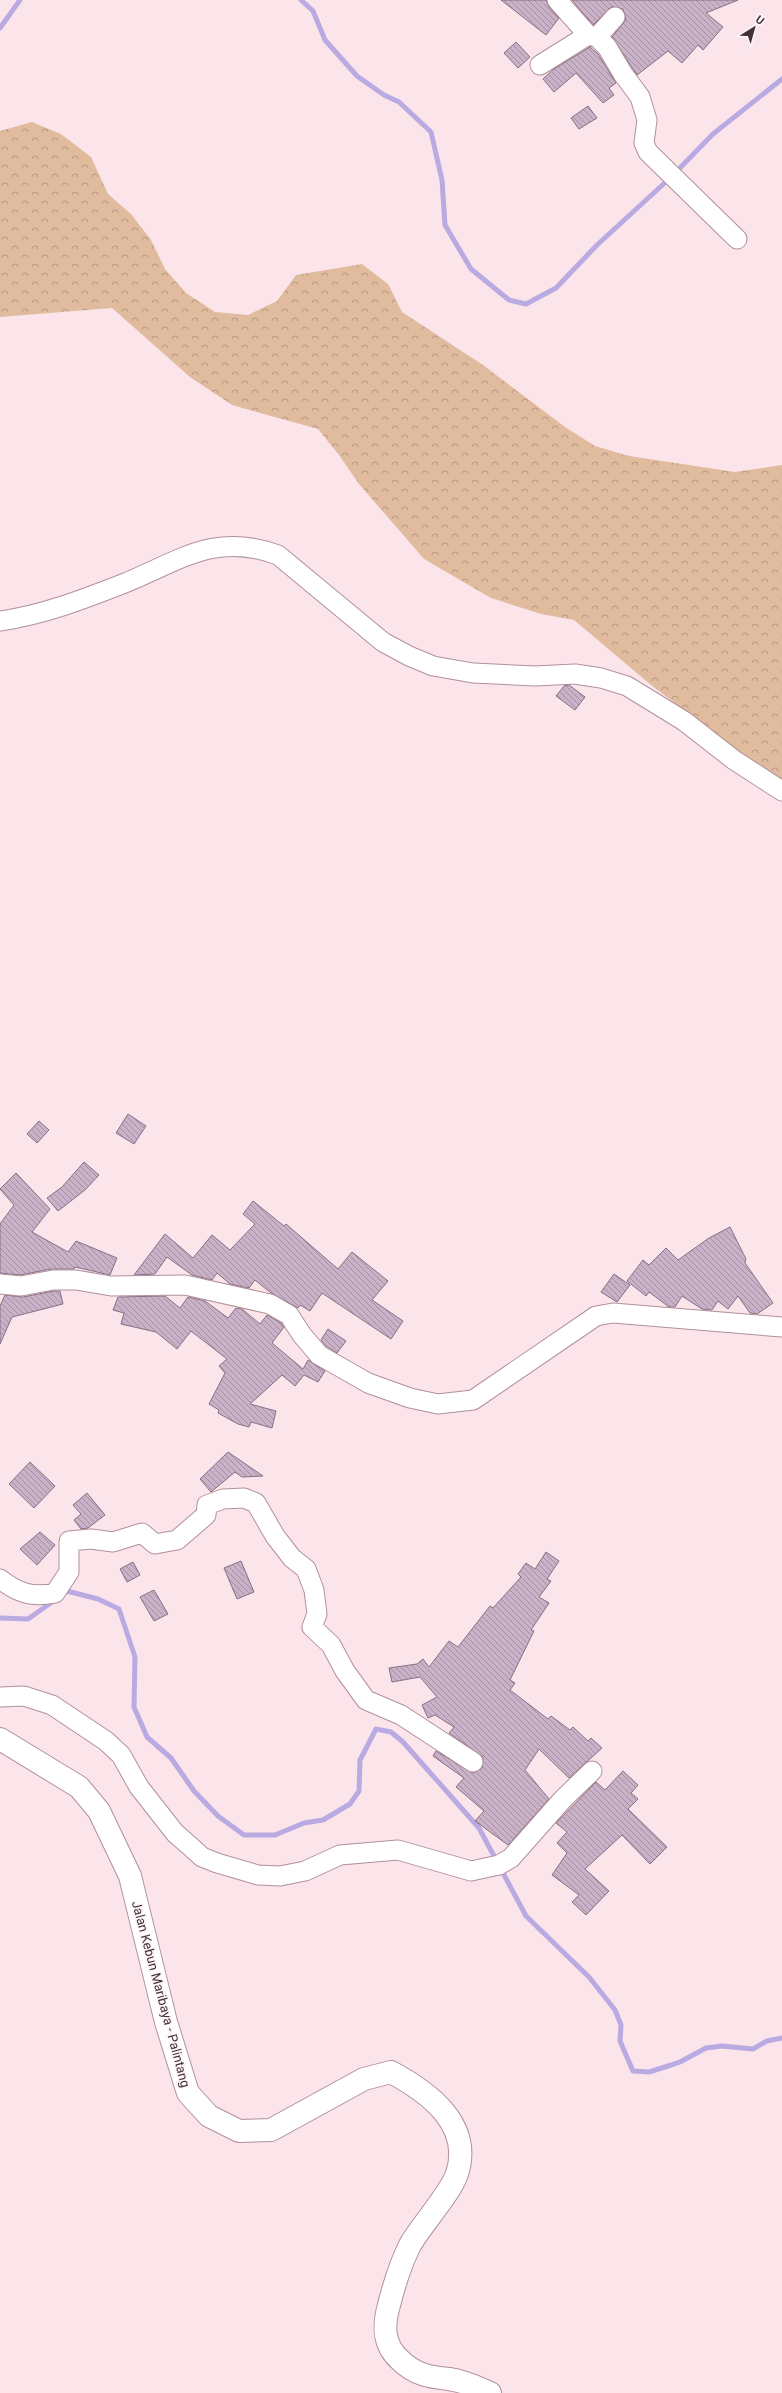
<svg xmlns="http://www.w3.org/2000/svg" width="782" height="2393" font-family="Roboto,sans-serif">
<defs>
<pattern id="forest-crowns" width="20" height="18" patternUnits="userSpaceOnUse"><rect width="20" height="18" fill="#e0bb9e"/><path d="M2 6a3 3 0 1 1 6 0M12 15a3 3 0 1 1 6 0" fill="none" stroke="#b79982"/></pattern>
<pattern id="building-back-hatch" width="6" height="6" patternUnits="userSpaceOnUse"><rect width="6" height="6" fill="#c9b1c8"/><path d="M-1 5l2 2M0 0l6 6M5-1l2 2" fill="none" stroke="#a591a3"/></pattern>
</defs>
<rect width="100%" height="100%" fill="#fbe5eb"/>
<path fill="url(#forest-crowns)" d="M32 122 61 134 91 157 108 194 131 214 151 240 165 269 186 293 215 312 248 315 277 301 296 275 362 264 388 284 402 312 483 365 565 427 595 446 629 456 735 472 782 465V781L763 770 651 685 574 620 541 614 491 598 424 559 359 484 339 455 318 429 232 405 190 377 112 308 0 317V131Z"/>
<g fill="none" stroke-linecap="round" stroke-linejoin="round">
<path stroke="#baaae2" stroke-width="5" d="M301 0 313 11 325 40 357 76 384 95 399 102 431 132 442 180 445 225 471 269 509 300 526 304 556 288 597 245 669 179
M0 28 20 0
M675 173 713 134 782 79
M62 1595 67 1591 98 1599 119 1609 135 1657 134 1707 147 1737 171 1758 194 1791 218 1816 244 1835H275L304 1823 323 1820 350 1804 359 1791 360 1760 376 1729 391 1732 403 1742 479 1828 526 1916 589 1977 615 2010 621 2025 620 2041 633 2071 649 2072 665 2067 680 2062 706 2048 722 2046 753 2049 767 2041 782 2038
M0 1618 28 1619 55 1600"/>
</g>
<path fill="url(#building-back-hatch)" stroke="#867085" d="M501 0H546L549 7 559 18 546 35Z
M572 0H738L706 13 723 27 703 50 698 45 682 63 668 51 637 75 612 37 626 20 623 9 611 7 593 25Z
M516 42 530 57 518 68 504 53Z
M590 47 598 54 616 83 609 88 614 95 603 103 576 73 554 92 543 79 554 69Z
M588 106 597 118 579 129 571 118Z
M569 685 585 697 575 710 556 696 564 686Z
M128 1114 146 1126 134 1144 116 1133Z
M39 1121 49 1130 37 1143 27 1134Z
M84 1162 99 1175 85 1190 58 1211 47 1198 62 1187Z
M16 1173 50 1209 32 1232 68 1252 76 1241 117 1258 110 1275 75 1267 74 1269H51L20 1275 0 1273V1224L14 1205 0 1189Z
M253 1201 284 1226 286 1224 338 1269 352 1252 388 1281 372 1300 403 1321 391 1339 322 1293 310 1311 300 1305 298 1308 271 1293 255 1280 249 1288 230 1284 217 1273 212 1280 192 1275 167 1257 155 1274 134 1275 165 1234 193 1258 212 1235 230 1250 255 1224 243 1214Z
M730 1227 746 1259 745 1263 773 1303 757 1314 750 1313 738 1296 728 1309 718 1301 712 1310 702 1309 682 1296 675 1307H669L649 1292 646 1296 627 1281 643 1260 649 1265 666 1248 678 1260 709 1238Z
M614 1274 630 1285 617 1302 601 1292Z
M54 1291H60L63 1304 12 1317 0 1344V1306L5 1295 23 1297Z
M165 1296 180 1308 188 1297 205 1301 228 1318 236 1308 242 1309 260 1324 267 1315 281 1323 284 1327 272 1343 303 1369 308 1360 325 1371 318 1382 304 1375 295 1386 282 1375 250 1404 276 1411 272 1428 251 1422 249 1427 238 1424 218 1413 219 1410 209 1404 225 1373 219 1366 227 1359 191 1331 177 1349 156 1332 121 1324 124 1313 113 1310 118 1297Z
M328 1329 346 1341 337 1353 326 1346 321 1340Z
M228 1452 263 1476 242 1477 235 1472 211 1492 200 1479Z
M30 1462 55 1486 34 1508 9 1484Z
M87 1493 105 1515 88 1528 81 1529 74 1520 81 1514 73 1505Z
M40 1532 55 1545 37 1565 20 1549Z
M546 1552 559 1561 547 1579 551 1581 539 1597 549 1603 531 1630 534 1631 510 1680 515 1683 510 1690 548 1719 551 1716 570 1730 573 1727 588 1741 591 1738 602 1748 569 1778 539 1749 525 1770 549 1799 508 1845 475 1821 484 1811 456 1787 464 1778 433 1756 436 1751 473 1773 482 1768 483 1757 449 1733 454 1727 435 1715 428 1718 422 1705 437 1697 420 1677 392 1682 389 1668 417 1664 423 1659 429 1667 449 1641 458 1647 490 1606 493 1608 521 1577 518 1574 526 1563 535 1569Z
M241 1561 254 1592 237 1599 224 1568Z
M133 1562 140 1575 127 1582 120 1569Z
M154 1590 168 1614 154 1621 140 1597Z
M623 1771 638 1785 631 1793 638 1799 628 1809 667 1847 650 1864 622 1835 585 1869 609 1891 586 1915 572 1902 579 1895 552 1875 567 1853 557 1843 567 1832 556 1823 596 1782 605 1790Z"/>
<g fill="none" stroke-linecap="round" stroke-linejoin="round">
<g stroke="#b19099" stroke-width="21">
<path id="street" d="M557 0 588 35 597 37 607 47 623 74 640 97 647 120 644 143 648 152 737 239
M597 37 615 17
M540 65 588 35
M0 621C43 615 84 599 125 583 181 560 215 532 278 555L383 642 409 656 433 666 473 673 535 676 575 674 601 678 627 686 684 721 734 760 782 791
M0 1284 21 1286 53 1280H76L111 1286 185 1285 270 1304 289 1315 302 1335 319 1355 368 1383 410 1398 438 1404 473 1400 596 1316 613 1313 782 1327
M0 1579C18 1593 32 1598 55 1593L69 1572V1541L91 1539 113 1542 142 1533 155 1544 177 1540 206 1515 207 1505 223 1499 244 1498 256 1503 275 1536 292 1558 306 1569 314 1590 317 1614 312 1627 331 1645 345 1671 366 1700 401 1715 473 1762
M0 1697 24 1696 52 1705 106 1741 121 1755 139 1787 175 1833 191 1847 202 1857 217 1863 258 1875 280 1876 305 1871 340 1855 398 1850 471 1871 499 1865 511 1858 563 1799 592 1771"/>
</g>
<g stroke="#b19099" stroke-width="24">
<path id="secondary" d="M0 1739 79 1787 99 1811 130 1876 166 2022 188 2093 209 2116 239 2131 271 2130 364 2079 391 2072C428 2092 473 2124 457 2174 450 2194 422 2224 410 2245 401 2263 394 2285 389 2305 383 2326 383 2345 400 2360 415 2375 430 2377 449 2379 463 2381 477 2387 490 2393"/>
</g>
<use href="#street" stroke="#fff" stroke-width="19"/>
<use href="#secondary" stroke="#fff" stroke-width="22"/>
</g>
<g text-anchor="middle" dominant-baseline="central" stroke-width="4" stroke-linejoin="round" paint-order="stroke">
<g font-size="13" fill="#403236" stroke="#fef6f8">
<text transform="translate(161 1994) rotate(75)">Jalan Kebun Maribaya - Palintang</text>
</g>
</g>
<g transform="translate(754 28) rotate(37)" stroke="#fef6f8" stroke-width="3" paint-order="stroke">
<path d="M0-3L7 15L0 10L-7 15Z" fill="#403236"/>
<text y="-6" font-size="11" font-weight="bold" text-anchor="middle" fill="#403236">U</text>
</g>
</svg>
